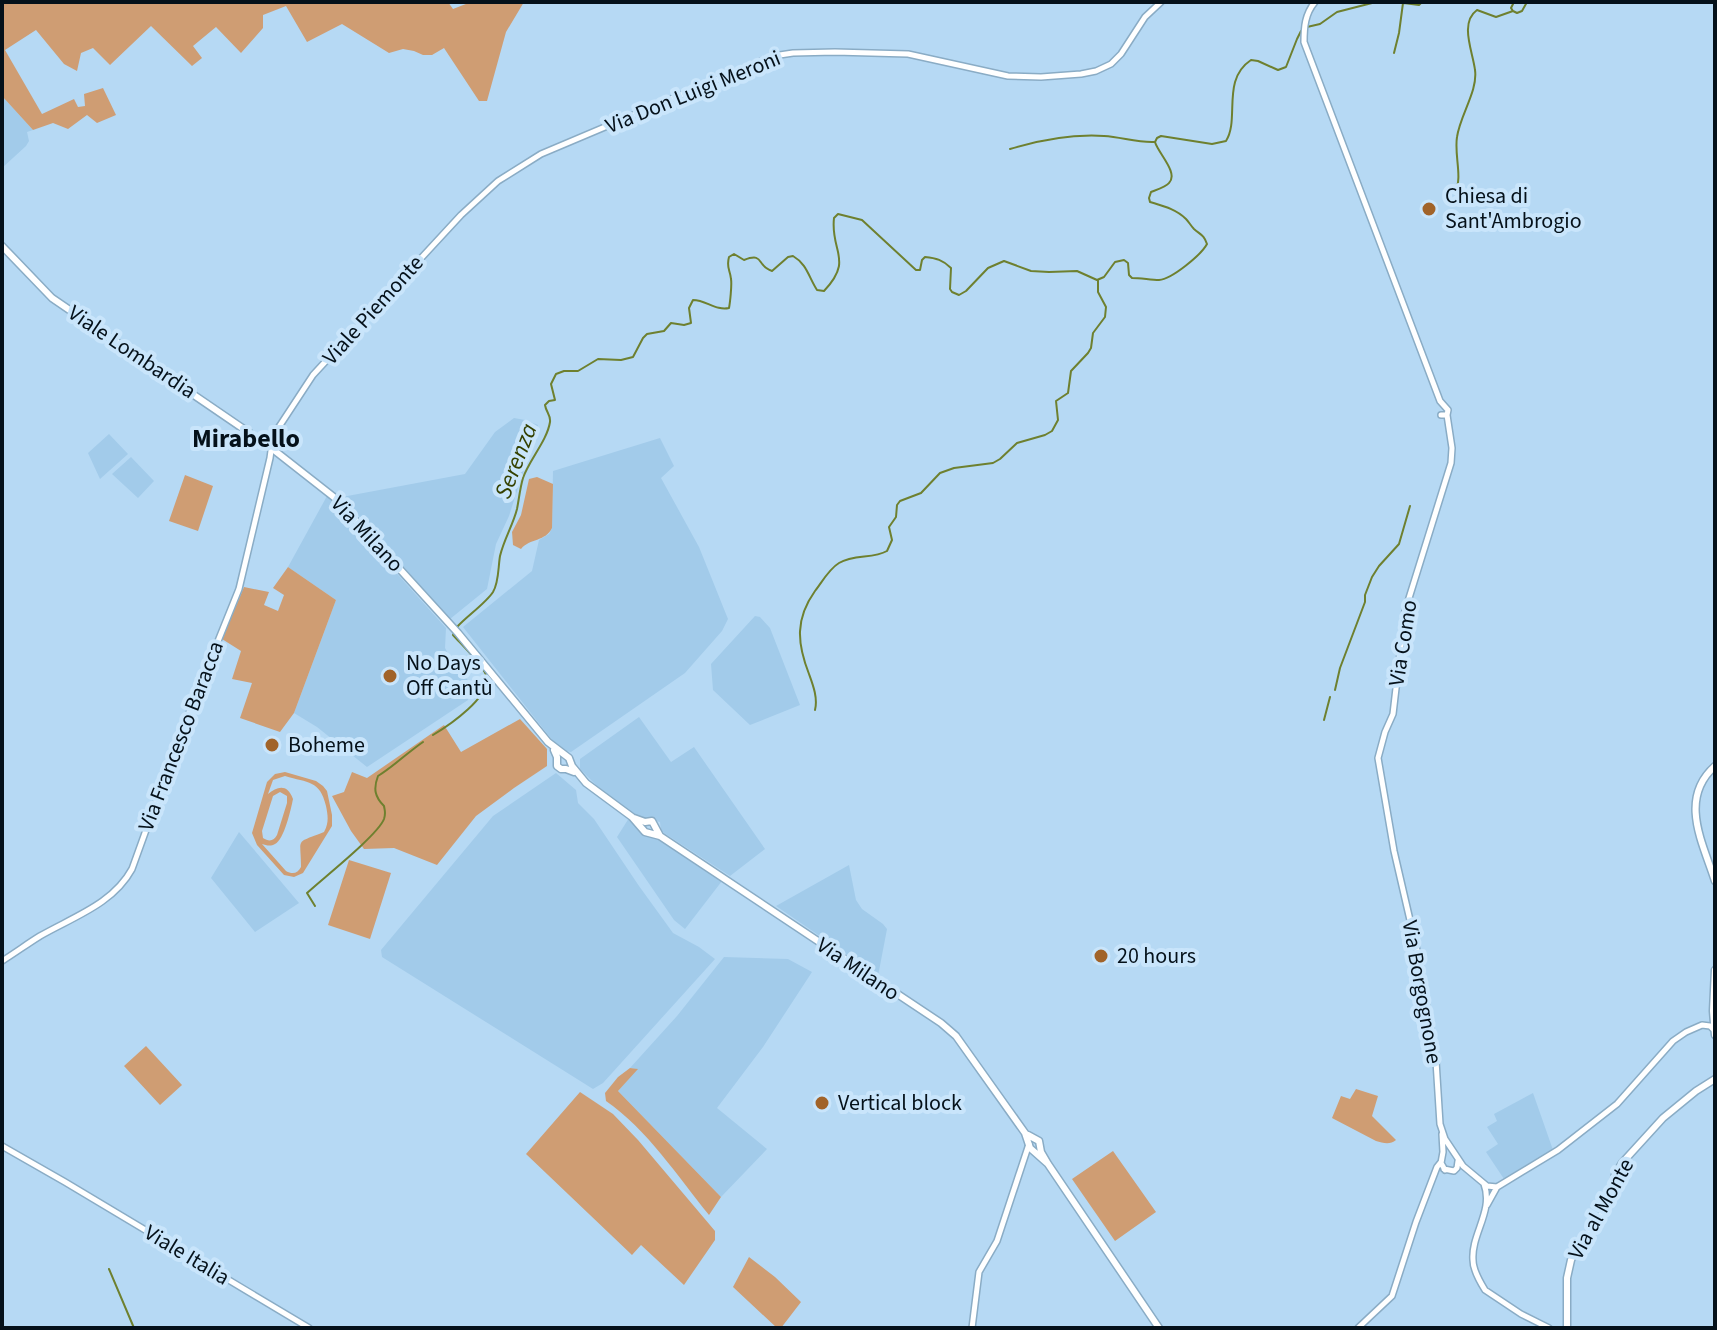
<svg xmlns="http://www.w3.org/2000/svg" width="1717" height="1330" font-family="'Source Sans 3',sans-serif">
<rect width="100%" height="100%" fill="#b6d9f4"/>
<path fill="#a2cbea" d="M2 96 33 130 27 132 29 141 26 146 2 168Z
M514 418 525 420 538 425 509 516 496 544 487 589 450 619 342 497 465 474 495 432Z
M109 434 128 454 100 479 88 453Z
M660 438 674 466 661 478 699 547 728 619 722 631 685 673 571 752 560 750 463 627 532 571 539 540 549 534 552 528 553 471Z
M131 457 154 481 138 498 112 474Z
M327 496 446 628 445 648 458 671 470 682 468 700 367 767 317 727 294 713 336 600 288 567Z
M755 616 760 617 770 628 800 705 750 725 713 690 711 664Z
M639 717 671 762 694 747 765 849 730 876 661 831 660 822 636 816 604 793 580 769V759Z
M556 773 576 790 578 803 594 819 639 886 673 933 699 947 715 959 603 1083 593 1089 382 957 381 950 493 816Z
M629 818 643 834 659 840 722 881 685 929 674 920 617 837Z
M239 832 299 903 255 932 211 878Z
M849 865 856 900 862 909 883 924 887 929 878 976 776 906Z
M724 957 788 959 812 972 763 1047 717 1108 767 1149 721 1197 618 1091 637 1069 630 1068 677 1016Z
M1533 1093 1553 1150 1504 1179 1486 1152 1498 1144 1487 1127 1497 1121 1494 1114Z"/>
<path fill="#cf9d73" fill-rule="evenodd" d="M2 2H448L453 9 471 2H524L506 32 487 101H479L444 48 432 55H423L414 51 403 49 389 53 342 24 307 42 286 6 263 15V28L241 53 216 27 193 46 202 58 192 66 151 26 110 65 93 48 81 53 77 71 64 64 36 30 5 50 42 114 74 99 78 107 85 106 84 94 103 88 116 115 97 123 87 115 68 129 53 123 33 130 2 96Z
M185 475 213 486 198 531 169 521Z
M537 477 553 484 552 528C545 542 530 538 521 549L513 545 512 532 521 515 529 479Z
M288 567 336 600 294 713 280 732 240 718 252 683 232 679 241 651 222 639 244 587 269 592 264 605 278 611 284 595 273 588Z
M520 719 547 749V766L514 788 476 816 437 865 394 848 364 849 351 831 332 796 344 792 352 772 367 778 444 725 461 752Z
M285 772 316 781 323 786 327 791 332 815V826L303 873 294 877 284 875 257 845 252 833 267 782 275 774ZM285 776C308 783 320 780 326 806 328 816 329 823 324 832 294 844 301 837 301 867 298 873 293 875 286 871L262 844C266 845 270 847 275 844 284 840 291 809 293 799 287 783 277 787 268 794L273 780ZM280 792 287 796V803L277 835C274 841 269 842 263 838L262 831 273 796Z
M349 860 391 873 370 939 328 925Z
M146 1046 182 1085 160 1105 124 1066Z
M630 1068 638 1069 618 1091 721 1197 709 1215C678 1177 647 1129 606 1101L605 1093 618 1077Z
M1356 1089 1378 1096 1372 1116 1396 1140C1390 1145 1383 1143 1376 1141L1332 1118 1341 1096 1350 1099Z
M580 1092 613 1114 638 1140 715 1231V1240L684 1285 641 1245 632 1255 526 1154Z
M1113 1151 1156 1212 1115 1241 1072 1179Z
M749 1257 775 1277 801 1302 781 1328H777L733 1287Z"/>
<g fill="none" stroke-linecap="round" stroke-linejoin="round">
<path stroke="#6e802f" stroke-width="2" d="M1396 2 1419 5 1422 2
M1514 2 1511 8 1513 11 1517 13 1522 11 1527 2
M1307 27 1320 24 1337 12 1376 2
M1394 53 1399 33 1403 3
M1010 149C1040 140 1073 134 1104 136 1122 137 1137 143 1155 142
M1455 192C1463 178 1454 155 1457 137 1460 115 1478 91 1475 70 1473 52 1459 23 1477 10L1496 17 1513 11
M457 627C467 616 486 603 493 592 499 582 498 568 500 556 504 539 513 525 517 509 519 499 520 488 523 478 529 460 547 441 550 422 551 415 546 412 545 405L549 401 555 400 551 384 556 374 564 371H578L598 359 621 360 633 357 643 338 647 334 664 331 671 323 684 325 691 323 689 308 693 300C706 300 716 311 729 308 730 303 732 285 731 279 730 269 726 268 729 257L734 254 744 260C765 252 756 266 772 271L788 257 793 256C807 264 809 278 817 290L824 291C854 259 830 252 834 218L838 214 862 220 916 270H920L922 260 925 257C936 258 943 260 951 268L950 289 952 292 959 295 966 291 988 268 1004 261 1031 271 1049 272 1077 271 1097 280 1104 277 1115 262 1124 260 1128 263 1129 275 1132 278C1141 278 1151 280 1159 280 1172 279 1201 255 1207 244 1204 235 1201 235 1194 229 1191 226 1189 222 1186 219 1176 209 1163 206 1150 202L1149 198 1151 192C1156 190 1166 187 1169 183 1179 173 1158 153 1155 142L1157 138 1161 136 1212 144 1226 141C1240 119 1221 80 1251 60L1258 61 1278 70 1286 67 1297 39 1301 31
M1335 690 1340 668 1365 602V595L1372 577 1379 566 1399 544 1410 506
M815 710C818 698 813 685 809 674 797 643 795 619 815 591 822 582 829 569 839 563 854 554 873 559 887 551L892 540 889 527 896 517 897 505 900 501 921 493 940 473 954 468 993 463 1000 459 1017 443 1045 435 1052 431 1058 420 1056 401 1068 393 1071 371 1088 353 1091 348 1093 333 1105 317 1106 307 1098 292V280
M1324 720 1330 697
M433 735C448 726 493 696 486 675 483 665 461 644 453 635L454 633
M315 906 307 893C322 879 378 835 384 819 386 813 385 812 384 806 375 797 373 789 378 776 394 766 407 753 423 742
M109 1269 134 1328"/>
<g stroke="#8aacc5" stroke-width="8">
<path id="minor" d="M1315 2C1305 14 1304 27 1304 42L1440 401 1448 410 1447 415H1441
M1447 415 1452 448 1451 463 1405 611 1393 714 1385 732 1378 758 1394 851 1419 959 1436 1061 1440 1124 1445 1139 1463 1166 1487 1186 1497 1187
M2 961C15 953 27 944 40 936 73 917 113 904 132 869L181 733 239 589 270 458 273 436 313 375 461 215 498 181 541 154 773 56 793 53 835 52 908 54 1008 76 1041 77 1081 74 1096 71 1111 64 1121 54 1145 17 1161 2
M1442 1134 1443 1152 1441 1163 1445 1170
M2 1146 65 1182 309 1328
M1444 1169 1454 1171 1457 1168 1458 1161
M1484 1184C1494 1211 1471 1234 1473 1260 1473 1270 1480 1282 1485 1290L1521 1314 1549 1328
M1487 1205 1497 1187 1558 1150 1617 1104 1673 1041 1686 1032 1702 1025 1710 1026 1714 1030
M972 1328 979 1272 997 1241 1029 1144
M1358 1328 1392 1296 1416 1222 1437 1167 1441 1162"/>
</g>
<g stroke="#8aacc5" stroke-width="9">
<path id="major" d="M2 246 52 298 270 447 335 498 458 633 548 742 569 758 572 766 586 783 632 817 645 832 660 836 941 1023 956 1036 1025 1133 1030 1148 1048 1164
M554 750 557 757V766L561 769H566L574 772
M1715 766C1678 799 1703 843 1715 881
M634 818 645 822 652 821 660 836
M1715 970 1713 1011 1715 1035
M1028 1135 1039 1141 1041 1152 1048 1164 1159 1328
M1567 1328V1278L1571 1260 1575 1251 1605 1210 1615 1175 1622 1163 1663 1118 1696 1091 1715 1079"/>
</g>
<use href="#minor" stroke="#fff" stroke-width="5"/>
<use href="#major" stroke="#fff" stroke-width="6"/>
</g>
<g fill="#a16329" stroke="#c9e5fb" stroke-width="3">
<circle cx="1429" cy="209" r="8"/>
<circle cx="390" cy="676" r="8"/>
<circle cx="272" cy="745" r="8"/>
<circle cx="1101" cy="956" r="8"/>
<circle cx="822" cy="1103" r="8"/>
</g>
<g text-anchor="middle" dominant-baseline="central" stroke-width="8" stroke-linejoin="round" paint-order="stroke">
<g font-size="22" fill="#05111a" stroke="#c9e5fb">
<text transform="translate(693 92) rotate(-22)">Via Don Luigi Meroni</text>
<text transform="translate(373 310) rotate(-48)">Viale Piemonte</text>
<text transform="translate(132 352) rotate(34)">Viale Lombardia</text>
<text transform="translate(367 534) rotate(47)">Via Milano</text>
<text transform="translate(1403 643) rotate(-81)">Via Como</text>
<text transform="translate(181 736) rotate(-69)">Via Francesco Baracca</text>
<text transform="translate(858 969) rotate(34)">Via Milano</text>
<text transform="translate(1422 992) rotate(80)">Via Borgognone</text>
<text transform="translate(1601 1209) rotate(-61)">Via al Monte</text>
<text transform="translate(187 1255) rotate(31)">Viale Italia</text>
</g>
<g font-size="22" fill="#05111a" stroke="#c9e5fb" text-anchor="start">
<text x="1445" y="196">Chiesa di<tspan x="1445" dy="25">Sant'Ambrogio</tspan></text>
<text x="406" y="663">No Days<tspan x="406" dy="25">Off Cantù</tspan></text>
<text x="288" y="745">Boheme</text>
<text x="1117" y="956">20 hours</text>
<text x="838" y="1103">Vertical block</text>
</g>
<g font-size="24" font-style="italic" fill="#354101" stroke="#c9e5fb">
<text transform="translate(516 461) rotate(-69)">Serenza</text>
</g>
<g font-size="26" font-weight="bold" fill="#05111a" stroke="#c9e5fb">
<text x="246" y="438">Mirabello</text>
</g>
</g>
<rect width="1717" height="1330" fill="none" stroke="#05111a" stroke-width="8"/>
</svg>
